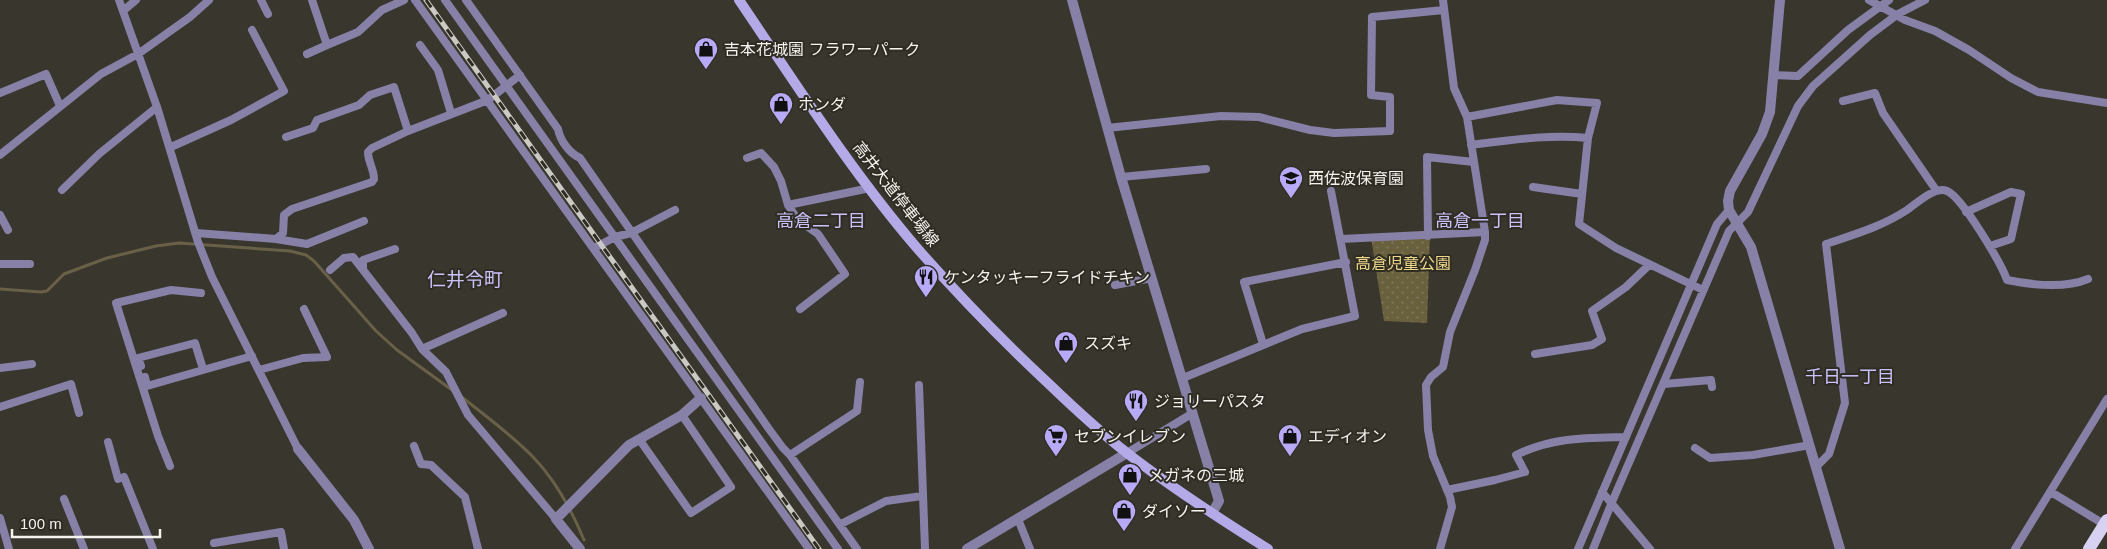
<svg xmlns="http://www.w3.org/2000/svg" width="2107" height="549" font-family="Helvetica,'Noto Sans JP',sans-serif">
<defs>
<pattern id="park-dots" width="8" height="8" patternUnits="userSpaceOnUse" patternTransform="scale(1.25)"><rect width="8" height="8" fill="#69603e"/><path d="M2 2h.1M6 6h.1" fill="none" stroke="#7f775a" stroke-width="1.8" stroke-linecap="round"/></pattern>
</defs>
<rect width="100%" height="100%" fill="#39362d"/>
<path fill="url(#park-dots)" d="M1430 235 1427 323 1384 321 1371 237Z"/>
<g fill="none" stroke-linecap="round" stroke-linejoin="round">
<path stroke="#686147" stroke-width="3" d="M0 289 41 292 47 291 64 274 107 258 156 246 179 243 290 251 306 255 314 261 376 331 397 350 452 390
M463 398C487 417 513 436 534 458 556 481 572 511 584 540"/>
<path stroke="#8781a8" stroke-width="8" d="M119 0 157 107 198 242 212 277 298 449
M261 0 268 14
M312 0 327 45 358 32 382 10 404 0
M415 0 809 549
M445 0 838 549
M466 0 558 129C560 140 569 153 580 158L769 429 783 448 790 455 857 549
M1869 0 1905 20 1935 31 1969 50 2011 78 2038 92 2107 103
M123 11 136 0
M420 45 438 70 451 113
M307 54 327 45
M1774 75 1798 76 1848 30 1889 0
M0 93 46 74 60 106
M1843 101 1875 93 1883 113 1936 190
M1467 117 1557 100 1597 103 1588 138 1579 224 1616 248 1703 290
M1107 128 1221 116 1259 117 1310 130 1334 133 1390 131V97L1371 95 1372 17 1444 10
M286 137 313 128 317 120 359 105 370 95 394 87 408 131
M1471 145C1511 140 1549 134 1588 138
M171 147 231 120 284 91 252 30
M0 155 101 74 138 54 190 17 209 0
M747 158 761 153 774 167 781 181 788 205 798 220 818 234 845 274 800 309
M1121 177 1206 169
M1533 187 1582 194
M62 190 99 154 157 107
M788 205 870 188
M1966 212 2011 192 2021 194 2011 239 1990 246
M0 215 8 230
M196 233 276 239 283 233 284 215 292 209 372 182 374 179C374 169 368 162 368 152L372 148 408 131 488 100 520 75
M1428 236 1427 157 1474 162
M276 239 307 244 364 221
M1341 239 1485 232
M594 248 615 237 631 233 675 210
M0 264H30
M363 269V260L395 249
M330 270 344 258 353 257 412 333 422 349 446 372 468 415 556 519
M1115 285 1152 278
M1263 344 1244 282 1346 262
M422 349 503 313
M1535 354 1592 345 1602 339 1592 311 1626 287 1649 265
M141 366 138 358 195 343 203 369
M0 368 32 364
M259 370 303 358 327 357 304 309
M145 377 147 386 252 356
M1183 378 1302 329 1355 316 1331 191
M1664 384 1711 380 1712 387
M919 385 925 549
M0 407 71 384 79 413
M639 439 691 513 731 487 682 415
M108 442 118 479
M414 446 421 464 431 465 465 497 478 549
M1695 448 1710 458 1753 455 1810 445
M1127 453 1193 413
M790 455 857 411 860 382
M170 466 158 436 116 303 171 290 201 293
M1817 466 1829 454 1845 403 1826 244C1855 234 1881 227 1907 210 1917 203 1935 186 1947 191 1962 197 2001 263 2007 280 2032 285 2064 289 2088 279
M124 477 153 549
M1447 490 1495 480 1525 472 1516 455C1553 437 1586 438 1626 437
M1602 492 1650 549
M2051 492 2107 526
M64 499 84 549
M0 518 9 549
M1018 519 1030 549
M841 524 886 501 922 496
M214 543 281 532 284 549
M1440 549 1452 507 1450 497 1433 456 1428 430 1426 385 1431 377 1443 367 1450 332 1475 270 1485 240V232L1467 117 1454 88 1443 0
M1578 549 1717 224 1729 210
M1593 549 1612 502 1729 231 1748 212 1798 106 1813 86 1870 35 1898 14 1925 0
M2015 549 2107 399"/>
<path stroke="#8781a8" stroke-width="10" d="M1072 0 1121 177 1219 501 1212 513
M1780 0 1770 112 1762 134 1730 191 1728 201 1729 210 1751 247 1840 549
M298 449 354 520 369 549
M580 549 556 519 629 445 682 415 701 398
M967 549 1127 453"/>
<path stroke="#b5aae8" stroke-width="10" d="M739 0C796 84 851 171 917 248 959 296 1003 341 1049 384 1074 408 1100 432 1127 453 1172 488 1220 519 1268 549"/>
<path stroke="#d7d2f2" stroke-width="12" d="M2089 549 2107 520"/>
<g stroke="#cbc9c3" stroke-width="5">
<path id="rail" d="M426 0 819 549"/>
</g>
<use href="#rail" stroke="#2f2c23" stroke-width="3" stroke-dasharray="9" stroke-linecap="butt"/>
</g>
<defs>
<g id="shop-pin" transform="scale(1.25)"><path d="M0 17L-7.5 6A9.5 9.5 0 1 1 7.5 6Z" fill="#b9aaf7" stroke="#2f2c23"/><path d="M-5-2.5h2.3a2.7 3.5 0 0 1 5.4 0H5L5.5 6h-11ZM-1.5-2.5h3a1.5 2.3 0 0 0-3 0Z" fill="#111"/></g>
<g id="school-pin" transform="scale(1.25)"><path d="M0 17L-7.5 6A9.5 9.5 0 1 1 7.5 6Z" fill="#b9aaf7" stroke="#2f2c23"/><path d="M0-5L7-2L0 1L-7-2ZM-4 1L0 2.5L4 1V4Q0 6-4 4Z" fill="#111"/></g>
<g id="restaurant-pin" transform="scale(1.25)"><path d="M0 17L-7.5 6A9.5 9.5 0 1 1 7.5 6Z" fill="#b9aaf7" stroke="#2f2c23"/><path d="M-5-6h1v4h1v-4h1v4h1v-4h1v5L-1.5 .5V6h-2V.5L-5-1ZM5-6V6H3V1.5H1.5Q1.5-4 5-6Z" fill="#111"/></g>
<g id="supermarket-pin" transform="scale(1.25)"><path d="M0 17L-7.5 6A9.5 9.5 0 1 1 7.5 6Z" fill="#b9aaf7" stroke="#2f2c23"/><path d="M-6-5.5h2.5l.6 2H6L4.5 2H-2.5L-4.4-4H-6ZM-1.5 3.2a1.3 1.3 0 1 0 .1 0ZM3 3.2a1.3 1.3 0 1 0 .1 0Z" fill="#111"/></g>
</defs>
<g fill-rule="evenodd">
<use href="#shop-pin" x="706" y="49"/>
<use href="#shop-pin" x="781" y="104"/>
<use href="#school-pin" x="1291" y="178"/>
<use href="#restaurant-pin" x="926" y="277"/>
<use href="#shop-pin" x="1066" y="343"/>
<use href="#restaurant-pin" x="1136" y="401"/>
<use href="#supermarket-pin" x="1056" y="436"/>
<use href="#shop-pin" x="1290" y="436"/>
<use href="#shop-pin" x="1130" y="475"/>
<use href="#shop-pin" x="1124" y="511"/>
</g>
<g text-anchor="middle" dominant-baseline="central" stroke-width="4" stroke-linejoin="round" paint-order="stroke">
<g font-size="16" fill="#f4f2ed" stroke="#2f2c23" text-anchor="start">
<text x="724" y="49">吉本花城園 フラワーパーク</text>
<text x="798" y="104">ホンダ</text>
<text x="1308" y="178">西佐波保育園</text>
<text x="944" y="277">ケンタッキーフライドチキン</text>
<text x="1084" y="343">スズキ</text>
<text x="1154" y="401">ジョリーパスタ</text>
<text x="1074" y="436">セブンイレブン</text>
<text x="1308" y="436">エディオン</text>
<text x="1148" y="475">メガネの三城</text>
<text x="1142" y="511">ダイソー</text>
</g>
<g font-size="16" fill="#f4f2ed" stroke="#2f2c23">
<text transform="translate(896 194) rotate(52)">高井大道停車場線</text>
</g>
<g font-size="16" fill="#eed98b" stroke="#2f2c23">
<text x="1403" y="263">高倉児童公園</text>
</g>
<g font-size="18" fill="#cbc1fa" stroke="#2f2c23">
<text x="821" y="221">高倉二丁目</text>
<text x="1480" y="221">高倉一丁目</text>
<text x="1850" y="377">千日一丁目</text>
</g>
<g font-size="19" fill="#cbc1fa" stroke="#2f2c23">
<text x="465" y="279">仁井令町</text>
</g>
</g>
<path d="M12 529v8h148v-8" fill="none" stroke="#f4f2ed" stroke-width="2.5"/>
<text x="20" y="529" font-size="15" fill="#f4f2ed" stroke="#2f2c23" stroke-width="4" paint-order="stroke">100 m</text>
</svg>
